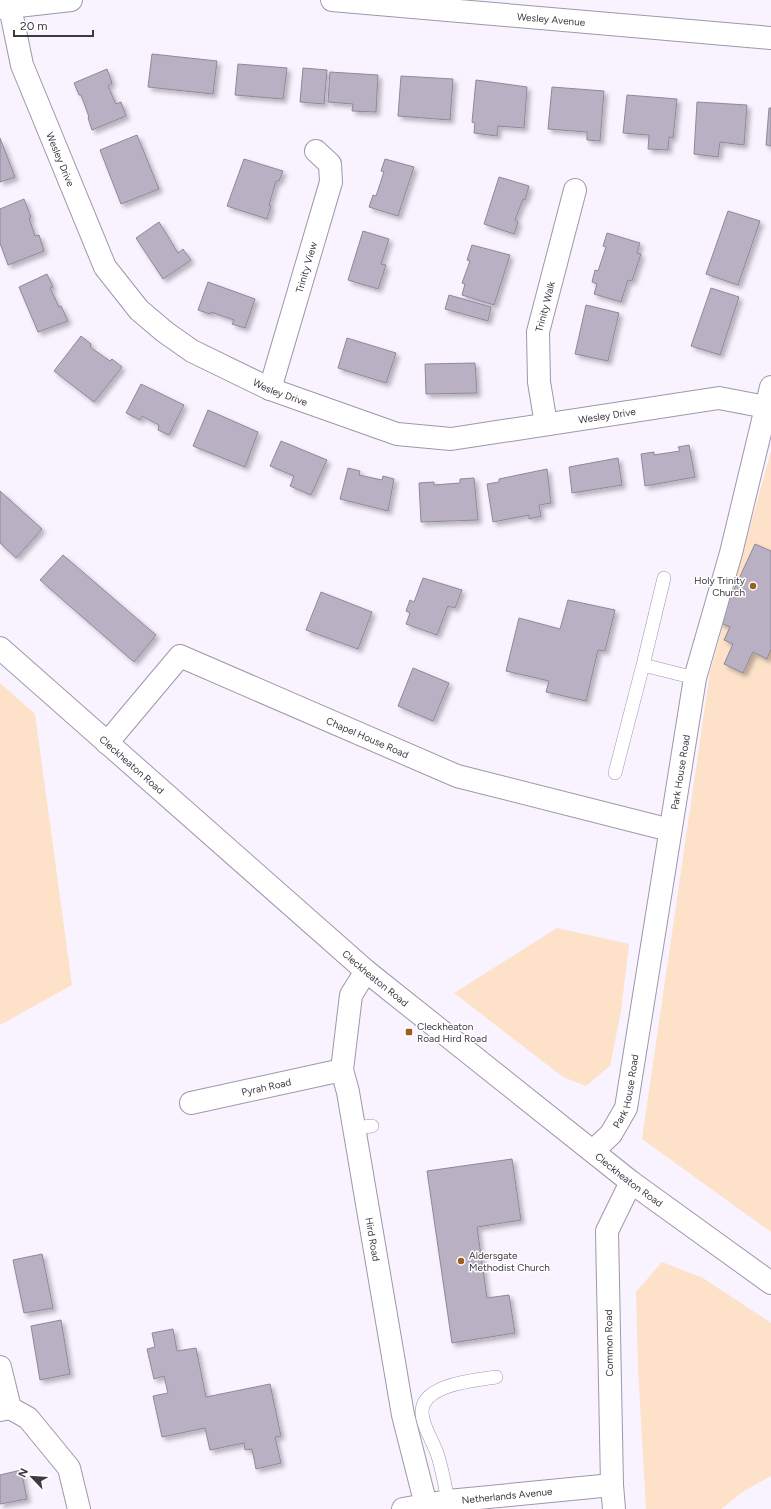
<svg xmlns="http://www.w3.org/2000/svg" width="771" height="1509" font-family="Figtree,sans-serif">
<defs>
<filter id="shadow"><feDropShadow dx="3.5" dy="3.5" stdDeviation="2" flood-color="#0004"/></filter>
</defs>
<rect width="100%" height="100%" fill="#f8f3ff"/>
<path fill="#fde2c9" d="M771 451V1232L642 1139 710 672Z
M0 683 35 714 72 985 0 1025Z
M557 928 629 944 621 1011 610 1066 586 1086 563 1077 454 993Z
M662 1262 703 1278 771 1323V1476L744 1491 721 1509H646L638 1368 636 1292Z"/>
<path fill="#b9b1c3" stroke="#8f8899" filter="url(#shadow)" d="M152 54 217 61 213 94 148 87Z
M238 64 287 68 283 99 235 95Z
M303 68 327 70 324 104 300 102Z
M107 69 112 83 108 86 116 104 121 102 126 116 92 130 88 118 89 117 81 95H79L74 83Z
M330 72 378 75 376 112 352 111 353 104 328 102Z
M401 76 453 79 450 120 398 116Z
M476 80 527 87 524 128 498 126 497 136 474 133 475 123 472 122Z
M552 87 604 91 600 141 587 140V132L548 129Z
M627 95 677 99 673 138 669 137 668 150 648 149 649 135 623 133Z
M697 102 747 105 744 145 720 142 718 157 694 154Z
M769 108H771V146L766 145Z
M137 135 159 189 121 204 100 150Z
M0 138 15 177 0 182Z
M244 159 283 171 279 181H276L269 205 271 206 267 219 227 206Z
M385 159 414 167 398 216 369 207 373 195 376 196 384 172 381 171Z
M499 177 529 186 525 200 523 199 515 220 518 222 514 234 484 224Z
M24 199 31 217 29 218 35 236 39 235 44 251 8 265 0 243V209Z
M728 211 760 221 738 285 706 274Z
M159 222 178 253 183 249 191 260 163 279 136 238Z
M363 231 389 239 381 264 386 265 378 289 348 280Z
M607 233 640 243 637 253 641 254 632 281 628 280 621 302 594 294 597 284 592 282 595 270 598 271 606 247 603 246Z
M472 245 510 255 494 305 462 295 465 284 462 283 470 261 467 260Z
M47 274 53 287 50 288 59 307 61 306 68 321 38 332 19 287Z
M208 282 255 299 245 328 232 324 234 320 211 312 210 314 198 310Z
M711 288 739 297 720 355 691 346Z
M449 295 491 307 488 321 445 309Z
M586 305 619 313 608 361 575 354Z
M81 336 91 344 90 347 110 361 112 359 122 367 94 402 54 371Z
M347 338 396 353 386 383 338 368Z
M475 363 477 393 426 394 425 364Z
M141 384 184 405 169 435 158 430 159 425 142 416 140 420 126 413Z
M208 410 258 432 245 467 193 446Z
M281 441 327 460 311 495 290 486 294 476 270 466Z
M689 445 695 477 645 486 641 454 654 452V455L680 451 678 447Z
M618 458 622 485 572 493 569 467Z
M348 468 360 471 359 475 382 480 383 476 394 479 388 511 340 499Z
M547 469 551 503 539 505 541 516 529 519V515L493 522 487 484 499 482V479Z
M474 478 478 520 421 522 419 483 434 482V485L460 483V479Z
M0 491 42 529 16 558 0 543Z
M755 544 771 551V649L767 659 753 652 743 673 724 664 733 644 724 640 730 627 719 622Z
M63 555 156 635 134 662 40 580Z
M423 578 462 590 455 608 448 606 437 635 406 624 410 613 406 611 410 600 414 602Z
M321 592 372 612 358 649 306 630Z
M568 600 615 610 605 651 598 650 586 701 546 692 549 681 506 671 519 618 560 629Z
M413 668 449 683 433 721 398 706Z
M512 1159 521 1220 477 1227 487 1298 509 1295 515 1333 452 1343 427 1171Z
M42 1254 53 1308 24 1313 13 1260Z
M61 1320 70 1374 40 1380 31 1326Z
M173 1329 177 1351 196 1348 206 1397 270 1384 281 1436 275 1437 281 1463 256 1469 252 1449 245 1450 244 1443 210 1450 205 1428 162 1437 153 1396 168 1393 164 1376 154 1379 147 1349 155 1347 152 1333Z
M21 1470 27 1499 0 1504V1475Z"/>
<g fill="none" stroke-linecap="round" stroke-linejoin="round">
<g stroke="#9f97a9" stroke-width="14">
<path id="service" d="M643 665 664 578
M615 773 643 665 695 678
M354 1128 372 1126
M448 1501C445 1485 442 1468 437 1453 432 1439 423 1428 422 1413 421 1384 476 1380 496 1377"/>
</g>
<g stroke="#9f97a9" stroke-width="24">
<g id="minor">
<path id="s1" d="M332 0 771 38"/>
<path id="s2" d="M10 7 22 65 105 267 139 310 165 332 192 351 270 389 397 434 451 439 719 398 766 407"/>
<path d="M0 8 71 0"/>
<path id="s3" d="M270 389 331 182 330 164 316 151"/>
<path id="s4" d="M546 424 539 382 538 332 575 190"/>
<path id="s5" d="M107 743 180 656 457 776 670 830"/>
<path id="s6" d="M366 971 351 995 342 1070 348 1092 403 1415 427 1509"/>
<path id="s7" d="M191 1103 342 1070"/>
<path id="s8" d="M593 1151 611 1134 626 1108 695 678 731 553 771 387"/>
<path d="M0 1367 10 1408"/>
<path d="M0 1410 10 1408 28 1418 69 1468 79 1509"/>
<path id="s9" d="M403 1509 448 1501 612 1485"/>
<path d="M614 1509 612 1485 607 1231 631 1182"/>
</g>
</g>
<g stroke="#9f97a9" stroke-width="24">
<g id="tertiary">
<path id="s10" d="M0 648 366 971 631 1182 771 1283"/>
</g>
</g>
<use href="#service" stroke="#fff" stroke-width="13"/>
<use href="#minor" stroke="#fff" stroke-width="22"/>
<use href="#tertiary" stroke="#fff" stroke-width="22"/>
</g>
<g fill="#99611d" stroke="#fff" stroke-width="1.5">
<circle cx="753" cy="586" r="4"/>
<rect x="405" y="1028" width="8" height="8" rx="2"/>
<circle cx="461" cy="1261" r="4"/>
</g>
<g text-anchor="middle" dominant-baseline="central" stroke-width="3" stroke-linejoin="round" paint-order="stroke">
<g font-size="10" fill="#3d3941" stroke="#fff">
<text stroke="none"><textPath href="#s1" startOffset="220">Wesley Avenue</textPath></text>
<text stroke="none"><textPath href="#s2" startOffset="161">Wesley Drive</textPath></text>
<text stroke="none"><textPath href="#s3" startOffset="127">Trinity View</textPath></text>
<text stroke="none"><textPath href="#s4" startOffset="119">Trinity Walk</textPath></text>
<text stroke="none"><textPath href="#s2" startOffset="497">Wesley Drive</textPath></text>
<text stroke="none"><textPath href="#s2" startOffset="833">Wesley Drive</textPath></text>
<text stroke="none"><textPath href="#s5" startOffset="318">Chapel House Road</textPath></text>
<text stroke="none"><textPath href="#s10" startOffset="176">Cleckheaton Road</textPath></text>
<text stroke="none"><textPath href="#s8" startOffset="395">Park House Road</textPath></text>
<text stroke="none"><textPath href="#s10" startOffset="500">Cleckheaton Road</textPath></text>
<text stroke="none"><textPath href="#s7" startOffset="77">Pyrah Road</textPath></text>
<text stroke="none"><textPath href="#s8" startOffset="71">Park House Road</textPath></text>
<text stroke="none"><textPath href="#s10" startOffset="824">Cleckheaton Road</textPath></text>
<text stroke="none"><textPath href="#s6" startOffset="276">Hird Road</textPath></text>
<text transform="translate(609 1343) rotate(-91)">Common Road</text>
<text stroke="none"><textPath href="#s9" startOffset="105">Netherlands Avenue</textPath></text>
</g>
<g font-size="10" fill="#3d3941" stroke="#fff" text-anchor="start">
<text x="745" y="580" text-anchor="end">Holy Trinity<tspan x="745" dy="12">Church</tspan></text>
<text x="417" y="1026">Cleckheaton<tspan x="417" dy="12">Road Hird Road</tspan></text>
<text x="469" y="1255">Aldersgate<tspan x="469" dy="12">Methodist Church</tspan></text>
</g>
</g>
<g transform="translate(32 1477) rotate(295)" stroke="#ffffff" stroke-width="3" paint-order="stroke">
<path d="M0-3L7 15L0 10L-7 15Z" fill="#3d3941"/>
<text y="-6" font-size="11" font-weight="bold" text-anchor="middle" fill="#3d3941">N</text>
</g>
<path d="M14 30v6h79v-6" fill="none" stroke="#3d3941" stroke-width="2"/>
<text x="20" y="30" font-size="12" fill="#3d3941" stroke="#ffffff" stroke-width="3" paint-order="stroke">20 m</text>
</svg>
